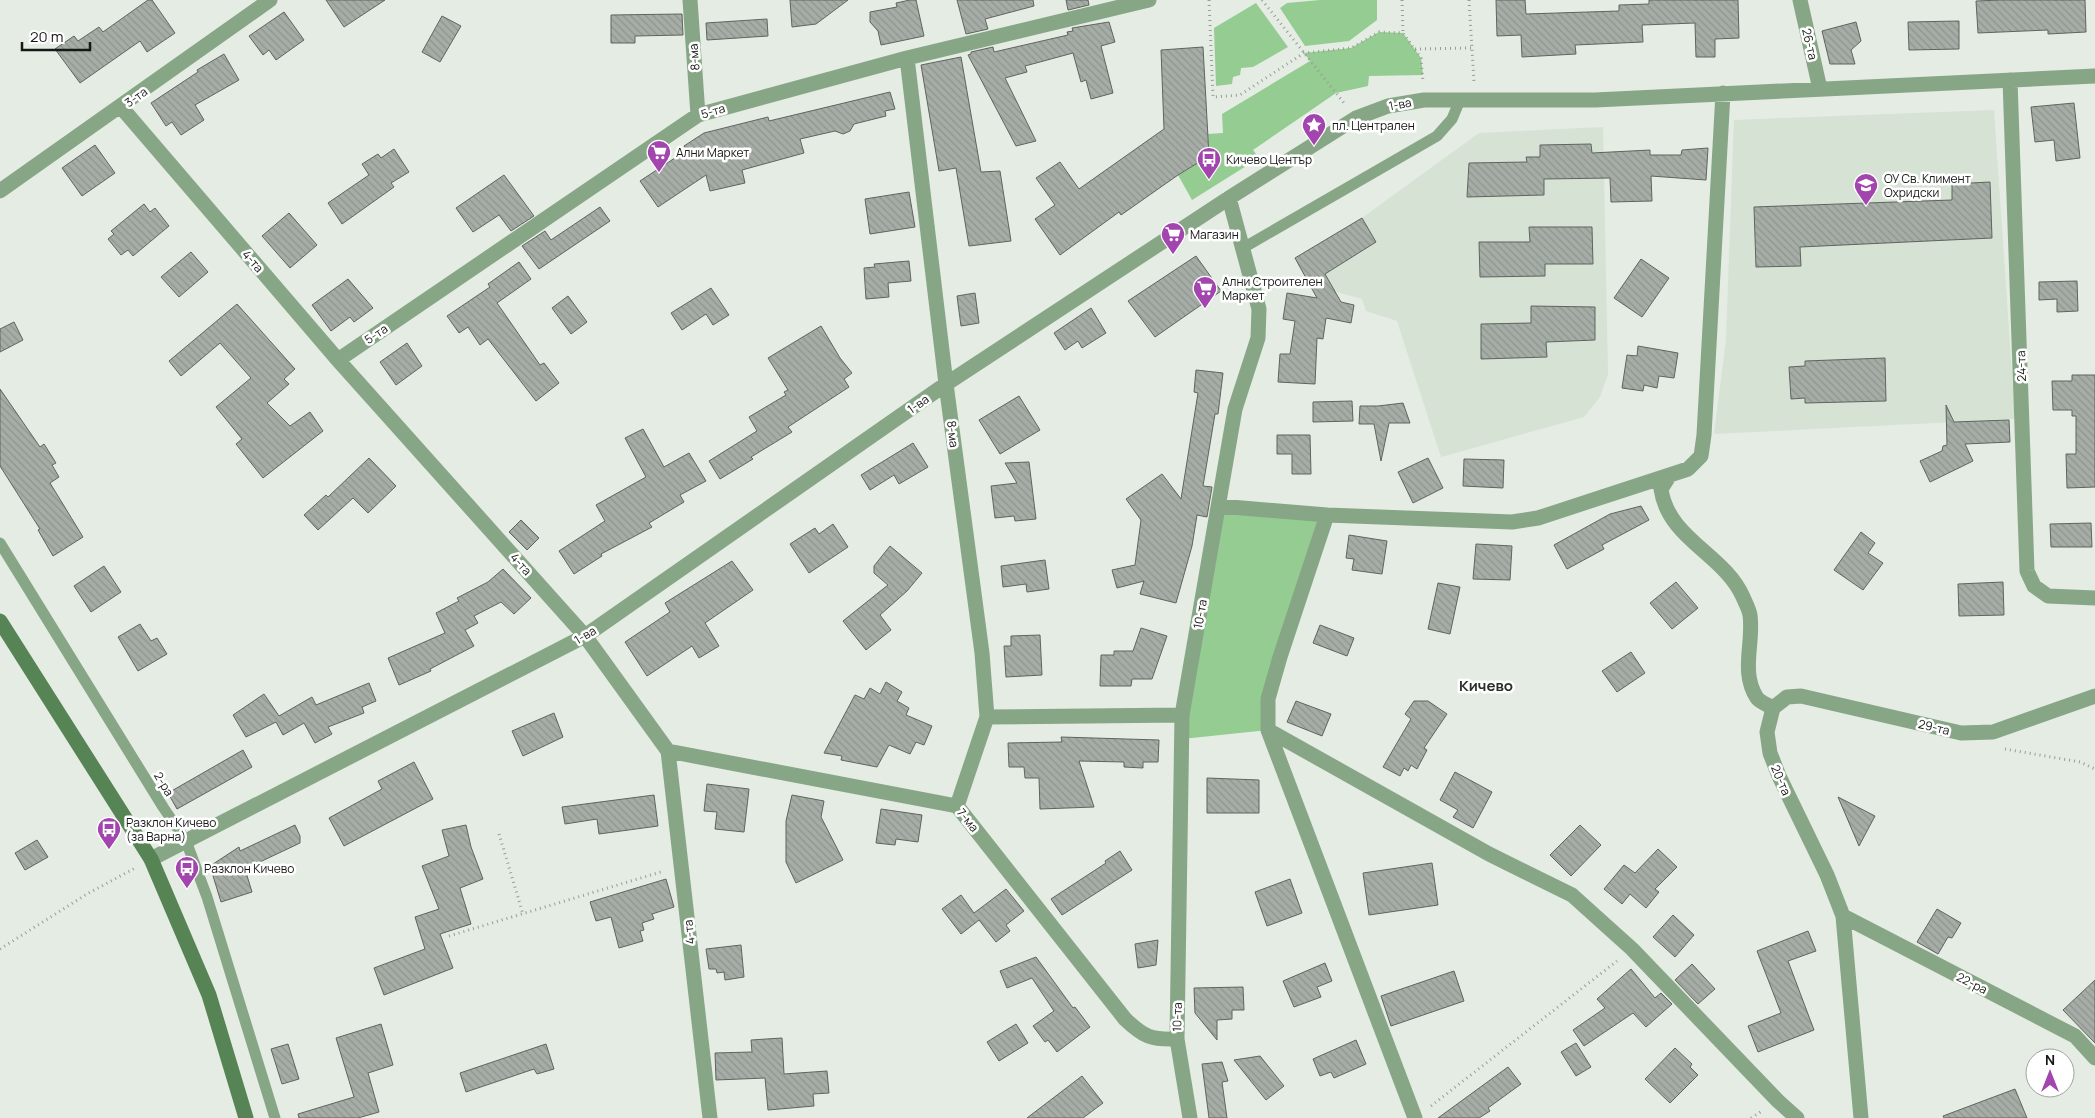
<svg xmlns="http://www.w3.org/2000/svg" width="2095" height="1118" font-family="Manrope,sans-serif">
<defs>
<pattern id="building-back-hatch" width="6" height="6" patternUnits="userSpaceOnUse" patternTransform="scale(1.25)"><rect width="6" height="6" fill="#a6ada6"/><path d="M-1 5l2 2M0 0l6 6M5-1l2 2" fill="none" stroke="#8e948e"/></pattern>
</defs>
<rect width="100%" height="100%" fill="#e4ece4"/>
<path fill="#d5e2d4" d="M1994 110 2015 419 1714 434 1726 340 1734 120Z
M1603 127 1608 374 1600 397 1584 417 1441 457 1397 321 1366 311 1362 299 1322 288 1327 240 1362 218 1479 133Z"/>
<path fill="#94cc91" d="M1320 0H1377V20L1349 41 1305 46 1280 8 1287 3Z
M1256 3 1288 47 1253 67 1241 68 1240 75 1233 77 1232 84 1216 86 1214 28Z
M1379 32 1403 33 1421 58 1423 75 1369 76 1368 86 1336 93 1253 150 1259 158 1192 200 1178 175 1209 156 1208 134 1223 133 1222 114 1310 61 1304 53 1351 48Z
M1219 506 1327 515 1280 657 1268 730 1182 739Z"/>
<path fill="url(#building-back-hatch)" stroke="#5f655e" d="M148 0H152L175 33 147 52 140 41 80 83 55 49 74 36 78 41 99 27 103 32Z
M326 0H385L344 27Z
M790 0H848L816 24 792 27Z
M910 0H916L924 36 881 45 878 31 870 22V12L897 7 896 3Z
M957 0H1033L1034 6 985 19 988 29 966 34Z
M1066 0H1088L1089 5 1068 10Z
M1496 0H1525L1526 14 1619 11V5L1649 4V0H1738L1739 38 1715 39V57H1696L1695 23 1642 25 1643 42 1575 45 1576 54 1522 57 1521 35 1497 36Z
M2001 0H2085L2086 32 2048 34V30L1978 33 1976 1Z
M284 12 304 40 276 60 269 50 263 55 249 36Z
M682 14 683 35 635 36V43H611V15Z
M442 16 461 26 440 62 422 52Z
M767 19 768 36 707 40 706 23Z
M1959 21V49L1909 50 1908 22Z
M1109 22 1115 42 1101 46 1113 93 1091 99 1086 80 1081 82 1073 53 1025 66 1027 72 1005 78 1036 141 1016 146 968 55 971 54V52L993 47 994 52 1068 35 1067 32 1073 31 1072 28Z
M1856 22 1861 41 1851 50 1855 64H1830L1822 31Z
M1203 47 1209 156 1178 175 1121 215 1119 212 1060 255 1035 219 1055 205 1036 178 1060 162 1079 189 1164 129 1161 50Z
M224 54 239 80 195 105 204 120 181 135 172 122 166 126 151 103 198 72 197 70Z
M961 57 981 172 1000 171 1011 241 969 246 956 168 939 171 921 65Z
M890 92 895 109 885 111 886 116 854 124 850 131 843 134 835 131 800 139 804 153 742 170 745 183 710 191 706 175 658 207 640 181 687 150 684 146 704 133 768 117 769 121Z
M2074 103 2080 158 2056 161 2054 140 2035 142 2031 107Z
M1591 144 1592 153 1650 150V155H1681L1682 150 1708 148 1706 180 1651 176 1652 201 1611 202 1610 178 1544 179V195L1467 197 1469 163 1527 162 1526 157H1540V145Z
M95 145 115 173 82 196 62 168Z
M394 149 409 172 391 183 394 187 342 224 328 203 369 175 362 164 378 154 381 158Z
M504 175 534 216 511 231 499 215 473 232 456 208Z
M1990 182 1992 238 1800 247 1801 266 1756 267 1754 207 1952 200V184Z
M909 192 915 227 870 234 865 199Z
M144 204 150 212 155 208 169 226 133 256 128 250 121 255 108 239 114 234 111 231Z
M600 207 610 221 539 269 522 246 545 231 551 240Z
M289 213 317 245 290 268 262 236Z
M1362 218 1376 242 1325 274 1341 302 1354 305 1351 323 1326 318 1323 339 1317 338 1315 384 1278 382 1280 354H1290L1295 321 1283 319 1287 293 1317 298 1295 258Z
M1529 227H1592L1593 264H1545V276L1480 277 1479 242H1530Z
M191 252 208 272 179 297 161 277Z
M1196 256 1221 291 1155 337 1128 301Z
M1641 259 1669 278 1642 317 1614 298Z
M909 261 911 281 888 283 889 297 866 299 864 268 875 267 874 264Z
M519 262 531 279 497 303 540 365 544 363 559 383 536 401 488 339 480 345 468 327 459 333 447 316 490 287 488 284Z
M348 279 373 308 354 322 350 317 331 331 312 305Z
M2077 281 2078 311 2057 312V299L2039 300V282Z
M711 288 729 315 713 325 706 314 682 330 671 313Z
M975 293 979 323 961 326 957 296Z
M568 296 587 322 571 334 552 308Z
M237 304 295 369 284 379 289 384 267 403 290 426 310 412 323 431 263 478 236 444 242 439 216 407 251 378 220 343 181 376 169 361Z
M1531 306 1595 307V340L1546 342 1547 357 1481 359V324L1531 323Z
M1091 308 1106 333 1082 348 1078 341 1065 350 1054 333Z
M14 322 23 340 0 352V329Z
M821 326 840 358 852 373 844 379 849 387 788 427 792 432 751 457 753 459 720 479 709 461 757 431 749 417 786 395 784 392 788 390 768 358Z
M407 343 422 366 396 385 380 362Z
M1638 346 1678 353 1674 378 1659 376 1657 388 1644 385 1643 391 1622 388 1627 355 1637 356Z
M1885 358 1886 401 1805 403V398L1791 399 1789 367 1805 366V361Z
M1196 370 1223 373 1218 414H1215L1203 486 1212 487 1207 517 1197 515 1192 546 1176 603 1140 594 1144 581 1117 588 1112 570 1135 565 1141 520 1126 499 1162 474 1181 499 1198 393 1194 392Z
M2072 375H2095V487L2067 488 2066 454H2076V416H2072V410H2053L2052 381H2072Z
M0 389 40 447 44 444 56 463 52 465 59 477 50 483 83 537 53 556 38 530 40 529 0 466Z
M1019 396 1040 430 1000 454 979 420Z
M1352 401 1353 421 1313 422V402Z
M1403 403 1410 423H1389L1381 461 1374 424H1359L1360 406H1378Z
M1946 405 1954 422 2009 420 2010 442 1965 444 1973 461 1930 482 1920 461 1942 451 1943 446 1947 445Z
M643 429 664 467 689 453 706 481 680 495 684 502 649 523 652 527 601 554 602 556 574 574 559 551 605 521 596 505 646 477 625 438Z
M1277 435H1310L1311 474H1292V454H1277Z
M913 443 928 467 899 484 894 475 870 490 861 475Z
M369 458 396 486 368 513 353 498 318 530 304 515 326 495 328 497Z
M1428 458 1443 488 1413 503 1398 472Z
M1464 459 1504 460 1503 488 1463 486Z
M1029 462 1036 519 1015 521 1014 516 995 518 991 486 1017 483 1005 463Z
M1641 506 1649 520 1602 545 1604 549 1567 569 1554 545 1610 514Z
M521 520 539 538 527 550 509 532Z
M2091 523 2092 547H2051L2050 524Z
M833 524 848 547 809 573 790 544 815 528 819 534Z
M1861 532 1875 543 1868 553 1883 563 1863 590 1834 570Z
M1349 535 1387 541 1382 574 1352 570 1354 559 1346 558Z
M1476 544 1512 546 1510 580 1473 579Z
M890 546 922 573 907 591 880 615 891 630 866 650 843 621 888 585 874 573V566Z
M1045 560 1049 589 1027 592 1026 584 1003 587 1001 566Z
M732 561 753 590 705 623 719 646 699 658 692 646 647 676 625 642 670 612 665 603Z
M104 566 121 592 91 612 74 586Z
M503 569 531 598 514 614 501 602 474 616 478 623 465 630 474 646 430 669 431 671 399 685 388 658 445 633 436 613 459 601 457 598 488 582Z
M1676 582 1698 608 1672 629 1650 603Z
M2003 582 2004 615 1959 616 1958 584Z
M1438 583 1460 587 1450 634 1428 629Z
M140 624 151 641 157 638 167 654 138 671 118 637Z
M1320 625 1354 638 1347 656 1313 643Z
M1141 628 1167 636 1152 679H1132L1131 686H1100L1101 655H1114V651H1133Z
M1040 635 1042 675 1006 677 1004 646H1011V636Z
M1631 652 1645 673 1617 692 1602 671Z
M886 682 902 692 897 701 909 708 906 715 932 726 924 745 916 742 910 754 889 745 877 767 841 760 842 756 824 753 855 695 864 699 870 688 880 694Z
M369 683 376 701 362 707 364 713 328 727 332 734 315 743 304 723 283 735 276 722 246 737 233 715 264 694 279 716 312 697 316 705Z
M1296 701 1331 714 1322 736 1287 722Z
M1414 701H1428L1447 714 1424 748 1427 750 1417 769 1411 765 1408 771 1404 768 1400 776 1383 767 1411 719 1405 714Z
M554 713 563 737 523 756 512 731Z
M1061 737 1159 740 1158 762H1143V768L1124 767V762L1079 761 1094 807 1040 809 1039 778H1025L1024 767H1009L1008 743 1062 742Z
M243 750 252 767 177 809 168 793Z
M414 762 433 799 344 846 329 818 382 789 378 781Z
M1455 772 1492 792 1473 828 1453 817 1458 810 1440 800Z
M1207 778 1259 780V813H1207Z
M707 784 749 789 744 832 715 829 717 812 704 811Z
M654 795 658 826 599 834 597 819 565 824 562 807Z
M792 795 824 801 821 817 843 860 796 883 786 862V821Z
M1838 797 1875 816 1859 846Z
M881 809 922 815 918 842 896 839 895 845 876 843Z
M295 825 300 836V843L245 869 252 892 221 902 210 866 239 847 240 851Z
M466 825 471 847 483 879 460 888 471 924 440 934 453 968 384 995 374 968 425 949 415 917 439 909 422 866 449 856 442 830Z
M1580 825 1601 845 1571 876 1550 855Z
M37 840 48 857 25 870 15 853Z
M1658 849 1677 867 1655 889 1659 892 1646 908 1630 894 1622 904 1604 889 1624 865 1635 873Z
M1120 851 1132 870 1062 915 1051 899 1106 863 1105 861Z
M1432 863 1438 905 1369 915 1363 873Z
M666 879 674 907 652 914 654 919 642 923 644 930 640 931 643 941 619 948 611 917 596 921 590 902Z
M1290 879 1302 913 1267 926 1255 892Z
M1006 889 1024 911 1006 925 1010 931 996 942 979 920 961 934 942 909 961 895 974 913Z
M1937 909 1961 923 1952 938 1948 937 1938 954 1917 942Z
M1673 915 1694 935 1675 957 1653 937Z
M1808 931 1816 951 1788 961 1814 1030 1758 1052 1748 1026 1781 1013 1757 951Z
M1158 940 1156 965 1138 968 1135 944Z
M741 945 744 977 725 980 724 972 717 973 716 969H709L706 949Z
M1036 957 1073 1008 1075 1007 1090 1027 1057 1052 1048 1040 1045 1042 1033 1026 1054 1011 1032 978 1007 988 1000 971Z
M1325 963 1332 981 1317 987 1321 997 1294 1007 1283 981Z
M1692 964 1715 989 1698 1004 1675 980Z
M1631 969 1655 998 1661 993 1672 1004 1646 1027 1633 1013 1584 1046 1573 1030 1605 1008 1597 999Z
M1454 971 1464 1001 1391 1026 1381 996Z
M2095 980V1043L2063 1010Z
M1243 987 1244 1010H1232V1019L1217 1020V1040L1195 1013 1194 988Z
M381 1024 393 1065 368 1073 379 1112 358 1118H299L298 1114 354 1097 336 1038Z
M1016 1024 1028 1043 999 1061 987 1042Z
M782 1038 784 1074 827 1071 829 1093 813 1094 814 1106 768 1110 765 1078 716 1080 715 1053 752 1052 751 1040Z
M1356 1040 1366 1064 1334 1078 1331 1072 1320 1076 1313 1059Z
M1576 1043 1591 1067 1576 1076 1561 1052Z
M288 1044 299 1079 282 1084 271 1049Z
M546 1044 554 1069 537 1074 534 1069 466 1092 460 1073Z
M1675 1048 1692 1064 1690 1067 1698 1075 1670 1103 1645 1079Z
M1260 1056 1284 1086 1266 1100 1234 1060Z
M1222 1062 1228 1081 1222 1082 1227 1118H1209L1202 1064Z
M1508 1067 1521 1084 1488 1108 1490 1111 1479 1118H1438Z
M1082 1076 1103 1103 1083 1118H1027Z
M2015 1089 2027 1118H1944L1943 1116Z"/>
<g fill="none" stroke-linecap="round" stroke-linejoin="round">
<path stroke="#989e98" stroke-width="3" stroke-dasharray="1 4" stroke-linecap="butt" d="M1209 0 1213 97 1240 95 1304 53 1351 48 1379 32 1403 33 1421 58 1423 82
M1262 0 1344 103
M1402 0 1403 33
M1469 0 1474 82
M1415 49 1472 48
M2005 749 2080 762 2095 769
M499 834 523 914
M449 936 664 871
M0 949 87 894 135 868
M1431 1106 1617 961
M1751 1118 1762 1111"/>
<path stroke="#87a685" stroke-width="11" d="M1243 248 1437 136 1452 119 1460 100
M0 543 163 807 186 841 207 897 275 1118"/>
<path stroke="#87a685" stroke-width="15" d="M690 0 698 115
M1800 0 1820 89
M907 58 946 384 982 653 987 717 957 806
M2010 80 2027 571 2034 586 2048 596 2095 598
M121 107 338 360 585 636 668 751 710 1118
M0 191 270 0
M338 360 698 115 907 58 1149 0
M1670 475 1661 489C1668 539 1724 554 1743 597 1745 602 1749 609 1750 615 1754 643 1740 672 1757 698 1760 702 1768 705 1773 708
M1219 506 1327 515 1512 522 1538 518 1688 469 1701 456 1704 435 1723 93
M1327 515 1280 657 1268 699V730L1415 1118
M1773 708 1767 732 1770 753 1779 776 1827 875 1843 916 1861 1118
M1773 708 1787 697 1801 696 1961 733 1993 732 2095 696
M987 717 1182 715
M1268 730 1489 854 1572 895 1632 949 1778 1101 1797 1118
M668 751 957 806 1125 1019C1144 1037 1151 1040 1177 1039
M151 859 585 636 946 384 1229 198 1356 118 1388 106 1424 100H1595L2095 76
M1843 916 2075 1036 2095 1058
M1190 1118 1177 1039 1182 715 1235 409 1258 338 1259 309 1229 198"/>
<path stroke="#578455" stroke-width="15" d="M0 621 151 859 209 995 246 1118"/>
</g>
<defs>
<g id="sight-pin" transform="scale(1.25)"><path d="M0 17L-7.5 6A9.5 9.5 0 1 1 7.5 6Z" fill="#a345ae" stroke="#fff"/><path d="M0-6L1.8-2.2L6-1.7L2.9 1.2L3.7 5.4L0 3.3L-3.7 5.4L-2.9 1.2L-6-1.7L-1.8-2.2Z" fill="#fff"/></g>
<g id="supermarket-pin" transform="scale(1.25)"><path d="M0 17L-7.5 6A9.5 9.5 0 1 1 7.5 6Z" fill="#a345ae" stroke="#fff"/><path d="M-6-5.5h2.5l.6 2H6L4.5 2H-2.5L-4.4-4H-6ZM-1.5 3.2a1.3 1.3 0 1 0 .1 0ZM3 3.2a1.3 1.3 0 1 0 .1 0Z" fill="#fff"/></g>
<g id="bus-pin" transform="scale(1.25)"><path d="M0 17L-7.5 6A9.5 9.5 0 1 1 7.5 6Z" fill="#a345ae" stroke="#fff"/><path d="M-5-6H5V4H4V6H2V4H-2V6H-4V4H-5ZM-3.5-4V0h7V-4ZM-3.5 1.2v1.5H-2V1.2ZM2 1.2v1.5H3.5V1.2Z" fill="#fff"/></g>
<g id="school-pin" transform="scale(1.25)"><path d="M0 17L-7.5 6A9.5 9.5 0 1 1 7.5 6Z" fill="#a345ae" stroke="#fff"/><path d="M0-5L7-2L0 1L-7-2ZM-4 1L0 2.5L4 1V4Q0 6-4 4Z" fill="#fff"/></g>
</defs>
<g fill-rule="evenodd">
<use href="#sight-pin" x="1314" y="125"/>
<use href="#supermarket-pin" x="659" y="152"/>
<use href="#bus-pin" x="1209" y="159"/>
<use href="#school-pin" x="1866" y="185"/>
<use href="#supermarket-pin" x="1173" y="234"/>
<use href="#supermarket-pin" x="1205" y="288"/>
<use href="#bus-pin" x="109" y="829"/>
<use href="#bus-pin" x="187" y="868"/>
</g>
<g text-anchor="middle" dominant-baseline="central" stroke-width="5" stroke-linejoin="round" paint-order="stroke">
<g font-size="12" fill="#161815" stroke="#fff">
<text transform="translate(1810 44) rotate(77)">26-та</text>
<text transform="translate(694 57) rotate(-94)">8-ма</text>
<text transform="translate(136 97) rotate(-36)">3-та</text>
<text transform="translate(1400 104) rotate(-11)">1-ва</text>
<text transform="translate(713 111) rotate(-16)">5-та</text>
<text transform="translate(253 261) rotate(49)">4-та</text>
<text transform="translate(376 334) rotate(-34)">5-та</text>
<text transform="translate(2021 366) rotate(-92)">24-та</text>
<text transform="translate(918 404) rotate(-35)">1-ва</text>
<text transform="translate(953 434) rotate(83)">8-ма</text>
<text transform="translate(521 564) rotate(48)">4-та</text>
<text transform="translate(1200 614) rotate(-80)">10-та</text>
<text transform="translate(585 635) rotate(-31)">1-ва</text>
<text transform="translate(1934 727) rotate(13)">29-та</text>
<text transform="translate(1781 780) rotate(67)">20-та</text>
<text transform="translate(164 784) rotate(59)">2-ра</text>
<text transform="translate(968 820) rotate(51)">7-ма</text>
<text transform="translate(689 932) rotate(-96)">4-та</text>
<text transform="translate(1972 983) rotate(27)">22-ра</text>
<text transform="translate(1177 1017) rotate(-89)">10-та</text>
</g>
<g font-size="12" fill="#161815" stroke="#fff" text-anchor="start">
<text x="1332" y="125">пл. Централен</text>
<text x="676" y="152">Ални Маркет</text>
<text x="1226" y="159">Кичево Център</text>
<text x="1884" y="178">ОУ Св. Климент<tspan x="1884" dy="14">Охридски</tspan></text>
<text x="1190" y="234">Магазин</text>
<text x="1222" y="281">Ални Строителен<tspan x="1222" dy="14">Маркет</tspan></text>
<text x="126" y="822">Разклон Кичево<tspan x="126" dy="14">(за Варна)</tspan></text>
<text x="204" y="868">Разклон Кичево</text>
</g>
<g font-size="15" font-weight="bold" fill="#2a2f29" stroke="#fff">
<text x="1486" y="685">Кичево</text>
</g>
</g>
<g transform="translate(2050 1073)"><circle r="24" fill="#ffffff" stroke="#a2a3a1"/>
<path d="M0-4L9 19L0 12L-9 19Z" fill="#a345ae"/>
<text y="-8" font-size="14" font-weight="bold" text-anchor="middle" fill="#161815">N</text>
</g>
<path d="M22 42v8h68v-8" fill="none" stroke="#161815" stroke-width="2.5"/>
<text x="30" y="42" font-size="15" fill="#161815" stroke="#ffffff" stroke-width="4" paint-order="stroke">20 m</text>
</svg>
